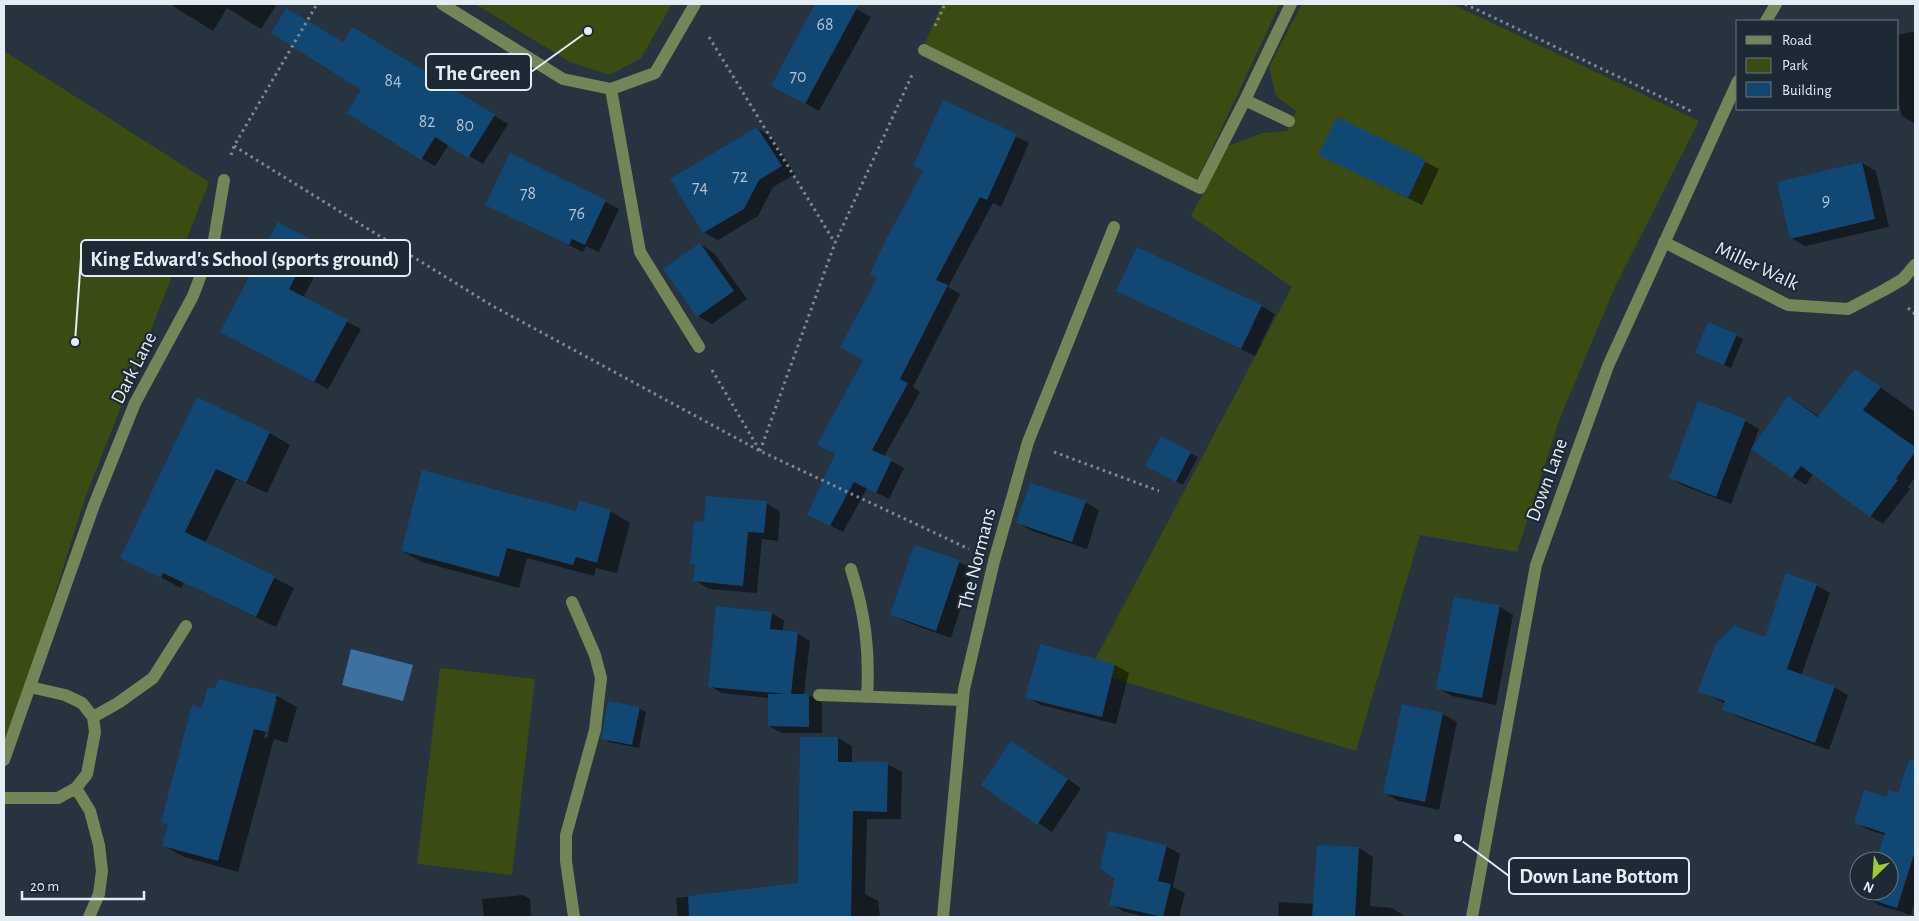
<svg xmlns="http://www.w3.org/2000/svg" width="1919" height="921" font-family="'Alegreya Sans',sans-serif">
<rect width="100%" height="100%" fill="#27333f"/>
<path fill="#3a4c11" d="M475 4H672L641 58 610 75 570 62Z
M942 4H1280L1195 185 924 46Z
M1302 4H1452L1699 121 1615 287 1560 418 1517 552 1420 535 1356 751 1089 671 1292 287 1191 216 1228 146 1262 133 1287 131 1296 111 1276 96 1269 67Z
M4 51 209 182 84 501 4 758Z
M440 668 535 679 512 875 417 864Z"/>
<path fill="#3e719f" d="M351 649 413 665 403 701 342 685Z"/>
<path fill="#0007" fill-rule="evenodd" d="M170 4H277L261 29 227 8 213 31Z
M817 4H848L871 17 819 111 772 85Z
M1915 31V124L1902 116 1898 101V35Z
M367 36 508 124 483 164 449 144 435 166 421 158 363 90 343 44Z
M943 102 1029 143 1001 207 993 203 948 287 960 294 913 387 920 392 884 457 904 468 889 499 867 488 843 532 821 521 836 455 818 445 864 360 878 278 924 171Z
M1338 118 1439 169 1422 205 1320 155Z
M757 128 771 137 795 174 773 187 758 216 718 240 704 232Z
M511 155 565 180 619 209 599 252 586 246 583 252 487 205Z
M1862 163 1876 171 1889 227 1805 246 1791 238Z
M279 224 328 250 303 298 361 329 328 389 235 339Z
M700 244 714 253 747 299 712 324 698 316Z
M1118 291 1261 306 1275 314 1255 356Z
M1709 323 1743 339 1731 368 1696 353Z
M1856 370 1915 412V477L1908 487 1910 489 1883 524 1870 516 1813 474 1806 485 1793 477 1789 397 1820 417Z
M197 399 270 433 290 445 267 493 236 479 205 543 294 588 276 627 184 583 181 588 122 557Z
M1745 421 1759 429 1731 504 1684 486 1670 478Z
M1162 438 1198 457 1183 485 1154 470Z
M1085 502 1099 510 1087 549 1032 531 1018 523Z
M766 503 780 511 778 541 762 539 757 593 709 589 695 580 696 566 692 563 705 523Z
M610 511 630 523 617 573 596 568 594 576 527 558 519 588 422 562 402 551 577 512Z
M959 562 973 570 951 638 906 622 892 614Z
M1816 585 1830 593 1801 676 1834 687 1848 695 1829 750 1738 717 1724 709 1726 704 1700 691 1765 638Z
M1499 606 1513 615 1496 705 1452 696 1438 688Z
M771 613 784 620 783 632 797 633 810 641 804 695H809L822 703V733H782L769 726V698L722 693 710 686Z
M1115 665 1129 673 1116 724 1041 705 1027 697Z
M219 681 277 696 297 707 287 743 274 739 238 872 184 857 164 846ZM274 699H277L267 738H264Z
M1403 705 1443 714 1457 722 1439 810 1399 801 1385 793Z
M639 708 646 712 639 748 609 742 603 738Z
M838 738 852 746V763L887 764 902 772 901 819H867L865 894 878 901 880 917H678L676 898 799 884Z
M1012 742 1081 788 1052 832 982 785Z
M1888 796 1915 805V901L1911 915 1879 905 1865 897 1867 891H1889V861H1877L1885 835 1869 830 1855 822Z
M1166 846 1180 854 1173 887 1185 893 1179 917H1146L1125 912 1111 904Z
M1318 846 1359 848 1373 857 1370 906 1392 908 1406 917H1278L1279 902 1314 904Z
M523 895 530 899 531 917H484L482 899Z"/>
<path fill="#114773" d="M815 4H859L805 104 771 86Z
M286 8 343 42 353 27 495 115 468 158 435 137 421 160 347 113 361 90 271 33Z
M943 100 1017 134 987 200 980 197 936 280 948 285 900 379 908 383 872 450 892 459 876 493 854 482 830 526 807 515 835 454 817 445 863 360 840 347 877 278 870 275 883 245 923 171 913 166Z
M1337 117 1426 160 1408 198 1318 155Z
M757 127 782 166 759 180 744 209 703 233 670 179Z
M510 153 606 200 585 245 572 239 569 245 485 205Z
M1862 162 1875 219 1790 239 1777 182Z
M278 222 314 241 289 289 348 320 314 382 220 332Z
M700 243 734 291 697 317 663 269Z
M1137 247 1262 305 1241 349 1116 291Z
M1708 322 1737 334 1724 365 1695 353Z
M1855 369 1881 387 1863 410 1915 447V452L1896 479 1898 480 1870 517 1801 466 1792 478 1751 449 1788 396 1818 417Z
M197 397 270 432 246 483 216 469 185 532 275 576 256 617 163 573 161 578 120 558Z
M1698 401 1746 419 1716 497 1669 478Z
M1161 436 1191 452 1176 482 1145 466Z
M422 470 576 511 579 501 611 510 597 563 576 557 573 565 507 548 499 577 401 551Z
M1030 483 1086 501 1072 542 1016 523Z
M706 496 767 501 764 533 748 532 743 586 693 581 695 564H690L694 521 704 522Z
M914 545 960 560 936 631 890 615Z
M1786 573 1817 584 1787 669 1835 686 1815 743 1722 710 1725 701 1698 692 1715 644 1734 626 1765 637Z
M1454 597 1500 605 1482 698 1436 689Z
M716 606 772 612 770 629 798 632 791 694H809V727L768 726V694H786L708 687Z
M1040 644 1115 664 1102 717 1025 698Z
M218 679 277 694 267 732 254 729 218 861 162 846 168 825 161 822 192 705 202 708 208 687 215 689Z
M608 701 640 707 632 745 601 739Z
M1402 704 1443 713 1425 802 1383 793Z
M800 737H838V762H888L887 812 853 811 851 917H689L688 896 798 883Z
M1011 741 1068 779 1037 825 981 785Z
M1909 760 1915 761V851L1897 908 1863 897 1865 891H1889V861H1876L1885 833 1854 823 1864 790 1886 797 1889 790 1898 793Z
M1108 831 1167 845 1158 881 1171 884 1163 917 1109 905 1115 879 1100 868Z
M1317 845 1359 847 1355 917H1312Z"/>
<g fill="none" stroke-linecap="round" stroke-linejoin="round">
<path stroke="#7e8893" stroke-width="3" stroke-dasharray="2.5 4" stroke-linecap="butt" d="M1465 4 1693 112
M935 26 945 4
M709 37 835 243
M234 146 491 305 760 451 969 549
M231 155 234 146 317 4
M1908 308 1915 314
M712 370 760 451
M760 451 835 243 912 75
M1054 452 1159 491"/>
<path stroke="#748557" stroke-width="12" d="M442 4 563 79 611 89 655 73 695 4
M1766 21 1776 4
M924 50 1200 188 1245 100
M611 89 640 252 699 347
M1289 121 1245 100 1291 4
M1664 242 1788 305 1848 309 1886 289 1903 279 1915 265
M851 569C865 613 870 651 867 697
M572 602 595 655 601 678 595 730 566 835V861L574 917
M819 695 963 700
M93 717 118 703 153 678 186 626
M4 760 94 505 135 403 193 296 214 240 224 180
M76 788 90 811 99 845 102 871 99 894 89 917
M4 798H58L76 788 87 774 95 732 93 717 82 703 65 695 30 687
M943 917 964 689 994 561 1028 442 1114 227
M1472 917 1536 565 1608 366 1738 81"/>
</g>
<g text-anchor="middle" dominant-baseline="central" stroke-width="4.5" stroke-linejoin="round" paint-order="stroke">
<g font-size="18" fill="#afc3d4">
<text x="825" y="25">68</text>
<text x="798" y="77">70</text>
<text x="393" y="81">84</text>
<text x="427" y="122">82</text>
<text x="465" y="126">80</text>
<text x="740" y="177">72</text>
<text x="700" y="188">74</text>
<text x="528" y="194">78</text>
<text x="1826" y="201">9</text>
<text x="577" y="214">76</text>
</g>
<g font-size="20" fill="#e4ecf4" stroke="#1d2935">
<text transform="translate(1757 266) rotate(25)">Miller Walk</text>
<text transform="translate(134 368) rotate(-63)">Dark Lane</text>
<text transform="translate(1547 480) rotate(-70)">Down Lane</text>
<text transform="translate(977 559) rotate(-76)">The Normans</text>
</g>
</g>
<path fill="none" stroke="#e4ecf4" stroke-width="2" d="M588 31L531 72M75 342L81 258M1458 838L1509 876"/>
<g fill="#e4ecf4" stroke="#1d2935" stroke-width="2">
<circle cx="588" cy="31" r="5"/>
<circle cx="75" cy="342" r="5"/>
<circle cx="1458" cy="838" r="5"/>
</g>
<g fill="#1d2935" stroke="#e4ecf4" stroke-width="2">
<rect x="426" y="54" width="105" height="36" rx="5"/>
<rect x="81" y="240" width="329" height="36" rx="5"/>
<rect x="1509" y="858" width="180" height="36" rx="5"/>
</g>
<g font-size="21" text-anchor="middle" font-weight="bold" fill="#e4ecf4">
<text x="478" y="80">The Green</text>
<text x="245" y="266">King Edward's School (sports ground)</text>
<text x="1599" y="883">Down Lane Bottom</text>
</g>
<rect width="1919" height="921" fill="none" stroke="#e4ecf4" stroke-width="10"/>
<rect x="1736" y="20" width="162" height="90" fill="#1d2935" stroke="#6d7781"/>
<rect x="1746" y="36" width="25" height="8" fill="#748557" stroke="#6d7781"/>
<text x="1782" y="45" font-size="15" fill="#e4ecf4">Road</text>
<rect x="1746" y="58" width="25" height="15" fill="#3a4c11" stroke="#6d7781"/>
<text x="1782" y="70" font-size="15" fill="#e4ecf4">Park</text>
<rect x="1746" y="82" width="25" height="15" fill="#114773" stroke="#6d7781"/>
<text x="1782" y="95" font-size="15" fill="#e4ecf4">Building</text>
<g transform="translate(1874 876) rotate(205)"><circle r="24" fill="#1d2935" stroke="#6d7781"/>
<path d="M0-4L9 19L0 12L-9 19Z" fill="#9dca30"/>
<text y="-8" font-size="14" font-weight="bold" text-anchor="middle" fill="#e4ecf4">N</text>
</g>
<path d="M22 891v8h122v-8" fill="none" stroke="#e4ecf4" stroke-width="2.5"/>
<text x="30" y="891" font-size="15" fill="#e4ecf4" stroke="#1d2935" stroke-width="4" paint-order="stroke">20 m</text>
</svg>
